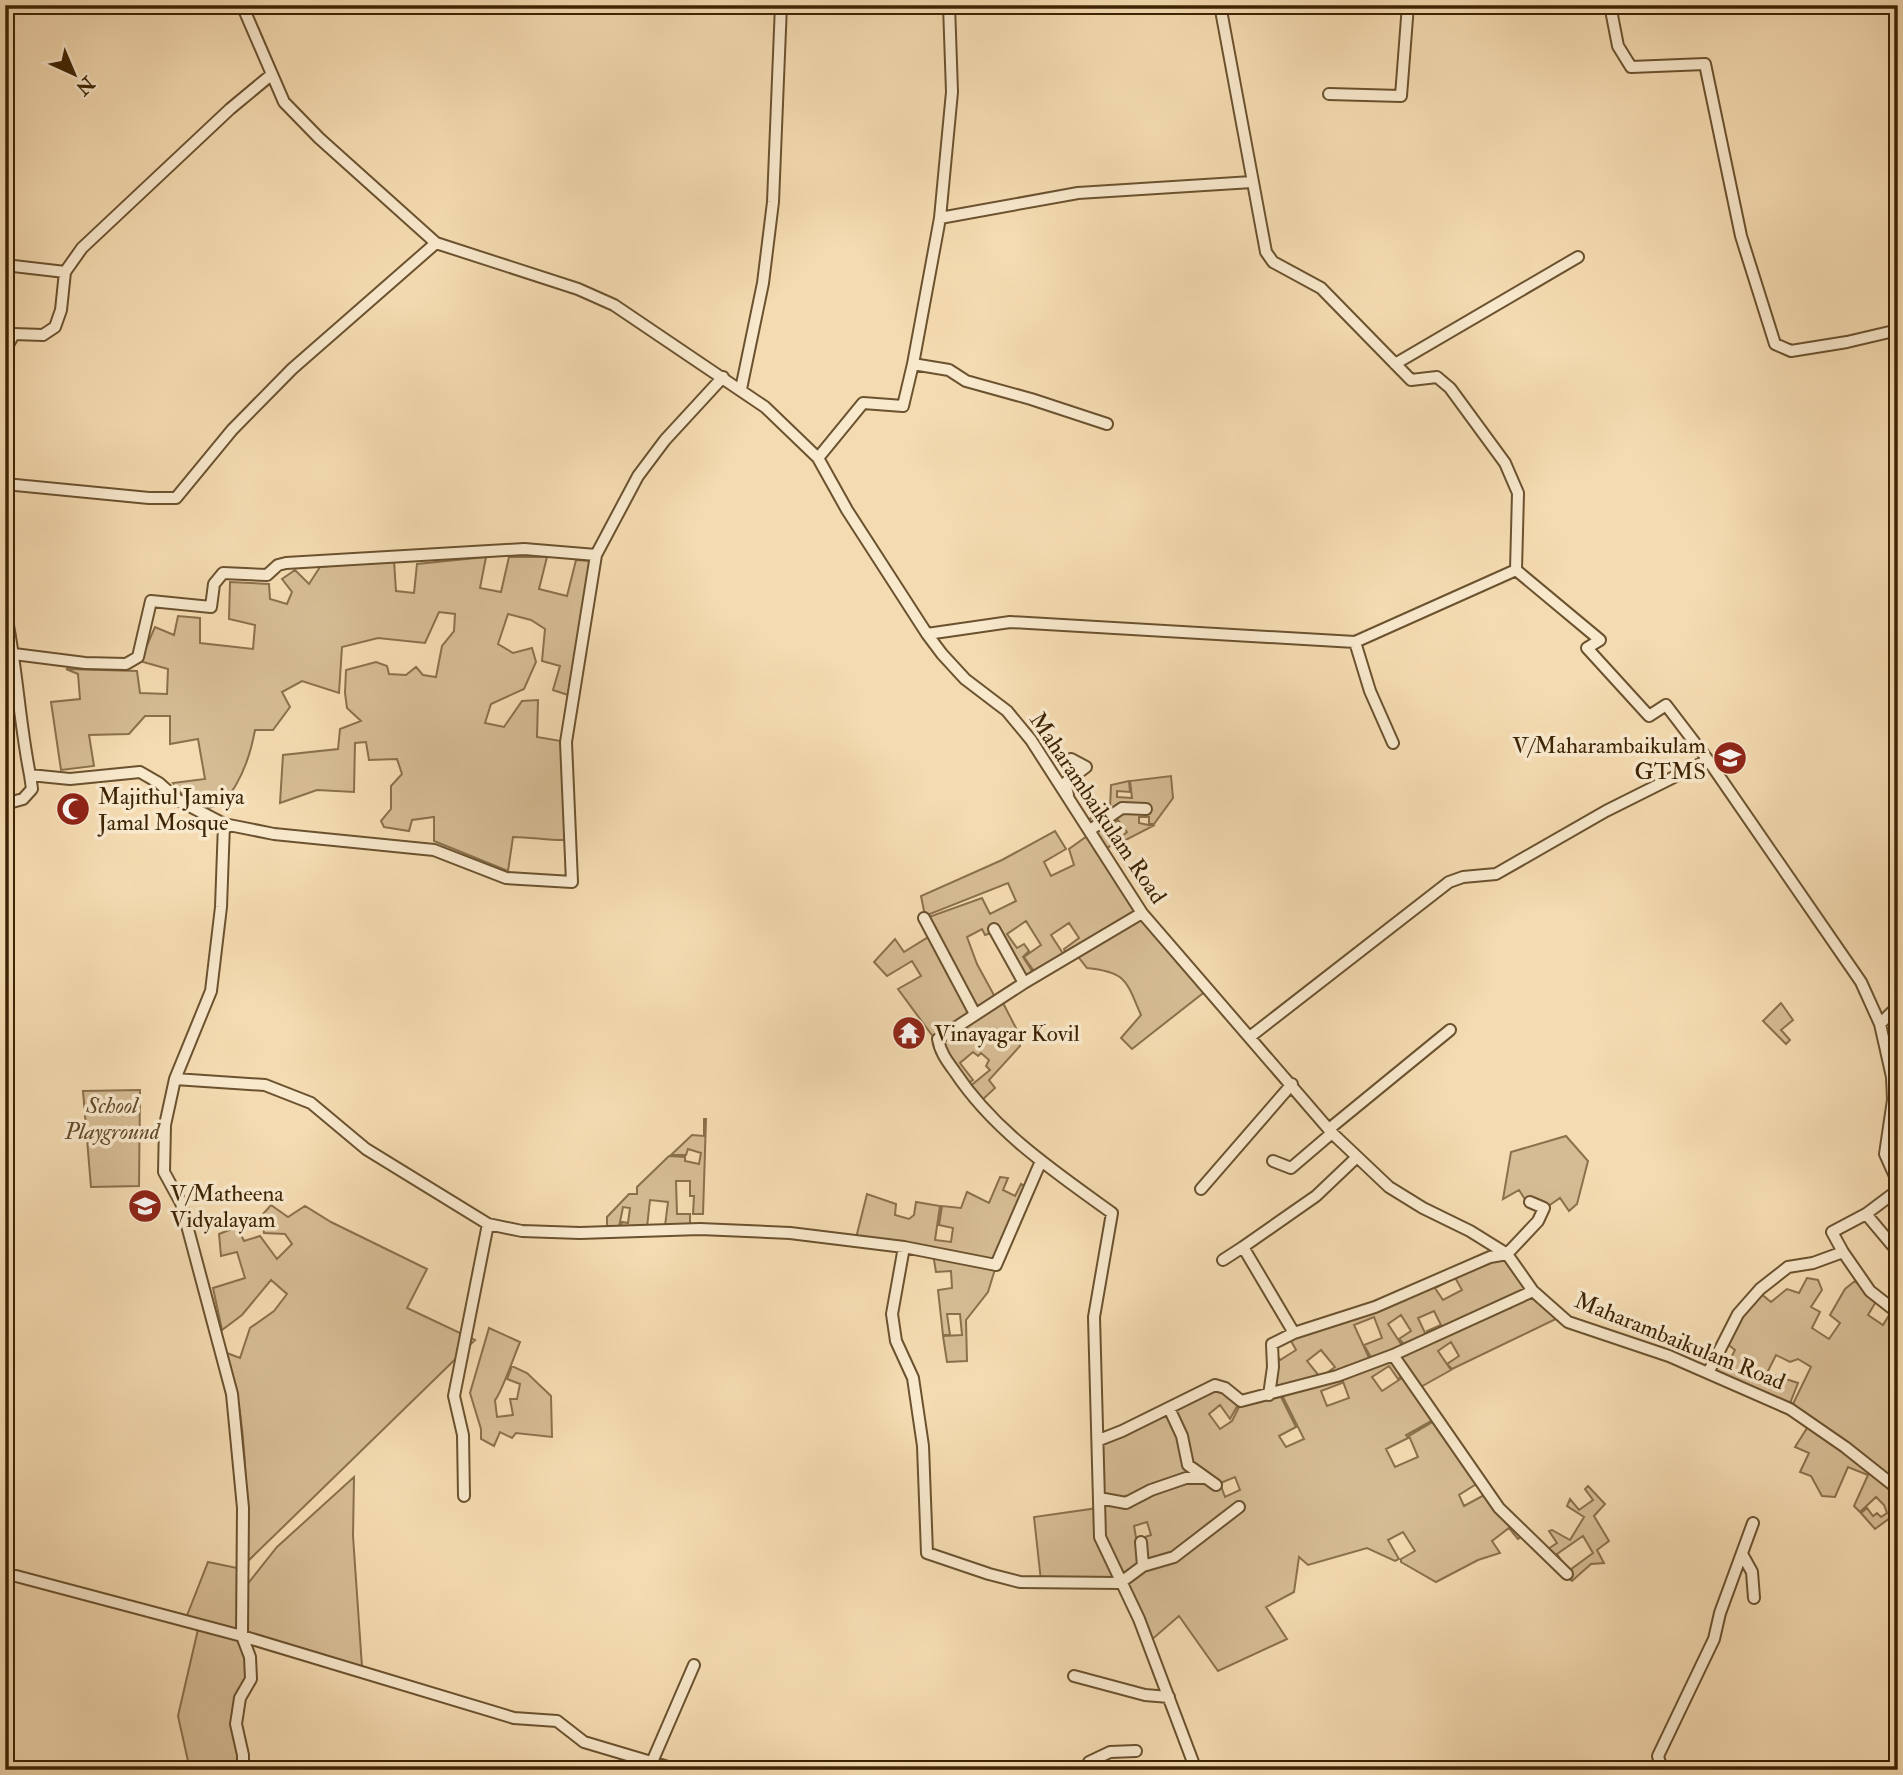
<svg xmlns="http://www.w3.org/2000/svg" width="1903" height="1775" font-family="'IM FELL Double Pica',serif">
<rect width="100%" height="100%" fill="#f5dbb1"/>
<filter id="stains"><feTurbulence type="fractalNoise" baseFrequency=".00286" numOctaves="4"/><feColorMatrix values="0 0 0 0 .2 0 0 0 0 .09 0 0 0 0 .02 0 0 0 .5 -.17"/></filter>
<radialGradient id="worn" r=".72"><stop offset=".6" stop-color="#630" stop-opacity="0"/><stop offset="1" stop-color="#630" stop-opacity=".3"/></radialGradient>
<path fill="#d6bc94" stroke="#8a704c" stroke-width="2" d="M486 557 480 588 501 592 509 557H547L539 589 567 596 576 560 590 561 568 695 553 690 560 666 542 661 545 629 531 620 508 614 498 644 513 653 532 648 536 662 524 689 491 704 485 723 504 727 522 701 538 700 537 737 561 741 569 840C550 841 532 837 513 837L508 871 434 841V817L412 820 409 831 384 827 381 821 391 809V786L402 774 397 759 369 760 366 742 355 743 354 792 317 790 280 803 283 755 338 749 340 729 361 721 347 708 345 693 346 670 376 662 387 666 389 674 406 675 416 667 423 675 436 677 442 646 454 631 455 614 439 612 425 643 378 638 342 647 339 693 302 681 282 692 290 707 273 730H255C250 757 230 826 191 803 184 799 178 789 173 783L205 779 198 739 170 744V716H145L129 734 89 735 94 766 61 770 51 702 80 699 78 674 66 669 137 671 140 693 167 694 168 669 140 661 155 627 174 635 178 616 200 618V643L253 649 255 625 229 619 230 582 269 584 270 599 287 604 292 592 282 579 295 570 309 584 320 567 394 560 396 591 414 593 417 564Z
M1171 776 1173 798 1154 824H1149V817H1139V823L1153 826 1118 844 1116 841 1127 832 1118 820 1105 829 1115 844 1104 849 1092 831 1121 807 1090 829 1085 821 1110 809 1111 785 1129 781 1130 792 1117 791V797L1132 798 1130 781Z
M1055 831 1066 849 1044 862 1051 876 1074 865 1069 849 1090 834 1140 912 1066 954 1064 949 1079 938 1069 923 1051 935 1064 955 1036 974 1024 957 1041 945 1026 921 1007 934 1017 948 1024 944 1029 951 1023 957 1034 974 1025 980 991 933 985 935 982 929 967 937 977 964 995 997 976 1010 926 918 982 898 990 914 1016 901 1008 883 925 916 921 896 1002 860Z
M1141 914 1207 990 1132 1049 1121 1038 1141 1015C1126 981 1127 972 1087 968L1076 954Z
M930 936 972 1013 934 1038 898 989 921 976 912 961 887 976 874 962 895 939 904 952Z
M1001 999 1019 1034 1020 1046 989 1080 995 1088 980 1102 968 1088 990 1070 986 1066 989 1060 981 1053 978 1056 973 1052 960 1063 973 1080 966 1085 939 1039Z
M1781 1003 1793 1020 1781 1030 1790 1040 1786 1044 1763 1021Z
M140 1090 139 1186 91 1187 83 1091Z
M704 1119H706L703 1214H693L694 1196H690V1181H676L677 1214H690V1225L665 1226 668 1202 650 1200 647 1227H621L622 1222 628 1223 630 1208 623 1207 619 1227H607V1217L629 1194H637V1187L669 1156 685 1157V1161L699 1164 701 1153 688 1149 686 1155H671L692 1135 704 1136Z
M1566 1136 1588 1161 1577 1204 1569 1211 1560 1198 1547 1207 1526 1201 1519 1190 1503 1199 1511 1152Z
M1000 1177 1008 1178 1003 1190 1015 1196 1021 1184 1026 1187 996 1261 856 1238 867 1194 896 1204 895 1215 909 1219 914 1215 916 1202 940 1206 935 1240 951 1242 953 1228 939 1225 942 1206 961 1208 967 1192 989 1203Z
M271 1205 288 1217 305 1206 331 1222 427 1269 407 1308 475 1340 246 1563C247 1507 247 1449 237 1394 234 1380 228 1366 224 1352L240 1358 250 1328 274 1311 287 1294 271 1280 242 1315 222 1330 213 1288 245 1278 237 1252 221 1256 219 1234 237 1227 244 1241 260 1236 277 1259 292 1244 285 1234 264 1233 262 1215Z
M933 1254 996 1266 988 1292 966 1320 967 1361 947 1362 943 1336 962 1335 960 1314H947L950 1335H943L938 1290 952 1288 951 1271 936 1272Z
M1507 1255 1530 1291 1428 1335 1427 1331 1441 1325 1434 1311 1418 1318 1426 1335 1405 1345 1399 1339 1411 1331 1401 1315 1388 1324 1403 1347 1373 1361 1364 1345 1382 1338 1374 1317 1354 1325 1371 1362 1321 1377 1335 1367 1321 1350 1307 1361 1320 1377 1270 1394 1275 1352 1280 1360 1296 1350 1290 1339 1454 1278 1435 1288 1443 1300 1462 1290 1453 1274Z
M1807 1278 1818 1280 1822 1290 1811 1307 1820 1312 1812 1328 1829 1339 1840 1323 1830 1315 1845 1289 1855 1281 1877 1300 1868 1315 1883 1325 1891 1312 1898 1316V1487L1791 1408 1811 1367 1798 1359 1790 1362 1776 1355 1767 1373 1798 1383 1789 1406 1710 1372 1716 1360 1727 1366 1735 1350 1726 1343 1740 1316 1760 1293 1771 1302 1787 1289 1799 1293Z
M1532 1293 1560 1317 1452 1369 1447 1364 1459 1356 1451 1342 1438 1351 1451 1370 1417 1389 1394 1356 1507 1304 1511 1309 1508 1303Z
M489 1328 520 1342C515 1354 501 1394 495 1400L497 1417 513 1415 510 1399H517L520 1384 507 1379 512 1366 527 1373 551 1396 552 1437 516 1433 512 1438 500 1432 494 1446 481 1439V1429L470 1393Z
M1392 1358 1404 1376 1398 1379 1389 1366 1372 1377 1382 1391 1405 1376 1435 1419 1406 1435 1408 1438 1386 1449 1395 1467 1418 1457 1409 1436 1436 1420 1478 1483 1459 1495 1464 1506 1486 1494 1523 1535 1518 1539 1509 1528 1492 1541 1500 1553 1478 1560 1436 1582 1401 1562V1559L1415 1551 1403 1532 1388 1540 1399 1559 1395 1561 1367 1548 1308 1565 1299 1557 1294 1592 1266 1607 1287 1639 1218 1671 1179 1616 1149 1642 1122 1584 1173 1555 1144 1564 1139 1539 1151 1535 1147 1522 1134 1526 1141 1566 1121 1581 1105 1550 1101 1501 1126 1502 1101 1497 1100 1441 1169 1410 1187 1466 1221 1486 1225 1497 1240 1490 1235 1477 1218 1484 1189 1464 1171 1408 1215 1387 1239 1403 1230 1419 1220 1405 1209 1414 1220 1429 1232 1421 1241 1403 1279 1393 1296 1427 1279 1436 1286 1447 1304 1439 1281 1393 1339 1377 1342 1383 1321 1391 1327 1406 1349 1398 1341 1376Z
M1809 1425 1898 1492V1512L1875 1529 1861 1513 1867 1508 1873 1516 1877 1513 1881 1517 1887 1513 1884 1505 1876 1497 1860 1512 1854 1506 1868 1475 1848 1467 1835 1497 1822 1496 1811 1476 1800 1472 1809 1453 1795 1447Z
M354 1477 353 1536 362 1667 248 1635 246 1586 277 1547Z
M1588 1486 1605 1504 1594 1516 1609 1541 1597 1550 1604 1563 1591 1564 1572 1581 1567 1577 1570 1570 1593 1553 1583 1536 1557 1554 1567 1569 1545 1551 1557 1543 1549 1531 1552 1530 1570 1540 1584 1517 1567 1506 1570 1499 1579 1510 1593 1500 1585 1489Z
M1098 1508 1099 1538 1118 1581H1041L1034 1517Z
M208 1562 242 1569 245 1634 186 1618Z
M199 1625 245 1638 249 1678 237 1698 241 1770H190L178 1716Z"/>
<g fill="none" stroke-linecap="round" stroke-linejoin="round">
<g stroke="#6b522f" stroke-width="14">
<path id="street" d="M242 5 284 102 319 138 436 243 578 289 614 305 765 407 818 458 847 510 927 634 942 654 965 679 1007 711 1031 740 1142 913 1332 1133 1389 1187 1423 1208 1470 1231 1507 1254 1533 1291 1568 1322 1669 1356 1790 1409 1845 1447 1898 1489
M1610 5 1618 46 1631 67 1705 64 1741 236 1775 344 1791 351 1847 342 1898 330
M1329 94 1401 96 1408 5
M940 218 1078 193 1252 182
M5 265 65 272
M5 350 14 334 43 335 55 327 61 310 65 272 82 248 230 109 271 75
M913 364 949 370 966 381 1031 399 1107 424
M1395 364 1578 257
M741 389 763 283 773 202 781 5
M5 443V465
M818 458 863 403 903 406 913 364 940 218 952 92 949 5
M5 484 149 498H176L232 430 292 369 436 243
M1516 570 1600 640 1587 648 1649 716 1666 705 1708 760 1861 982 1880 1024 1892 1077 1893 1100 1885 1154 1898 1183
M5 610C17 665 19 721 30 775L70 779 140 772 159 783 178 800 224 824 274 834 434 850 506 878 572 882 566 742 596 555 638 476 665 440 723 377
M927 634 1010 622 1355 642 1516 570 1518 493 1505 463 1450 388 1437 377 1411 380 1321 288 1273 262 1266 252 1220 5
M1355 642 1370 691 1393 743
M14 654 85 663 126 664 138 657 151 601 211 607 214 584 223 573 267 575 278 565 286 563 524 549 596 555
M1068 795 1065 783 1086 767 1071 759
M5 804 23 799 32 789 30 775
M224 824 221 907 211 991 175 1079 165 1125 164 1172 181 1203 232 1394 243 1508 242 1636 250 1657 251 1679 240 1698 236 1724 243 1755V1770
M1090 830 1122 808 1146 809
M1142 913 1024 983 938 1039C940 1052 947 1061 955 1072 994 1131 1055 1172 1112 1213L1094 1317 1100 1537 1139 1619 1196 1770
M924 918 975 1014
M994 929 1024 983
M1880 1024 1898 1006
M1251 1036 1449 882 1463 877 1496 874 1606 811 1708 760
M175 1079 265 1085 311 1103 366 1149 488 1224 522 1231 580 1233 700 1229 790 1233 904 1247 996 1265 1041 1161
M1329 1129 1450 1030
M1273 1161 1291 1168 1332 1133
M1201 1189 1292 1084
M1898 1190 1866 1214 1832 1232 1843 1252 1870 1291 1898 1313
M1866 1214 1898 1252
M904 1247 892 1314 896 1341 913 1378 923 1446 927 1553 989 1574 1020 1582 1120 1583 1143 1566 1141 1542
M1243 1247 1316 1196 1357 1157
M1223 1260 1243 1247 1294 1333 1272 1344 1273 1367 1269 1395
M1294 1333 1375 1307 1490 1257 1507 1254 1538 1221 1544 1208 1530 1202
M1393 1355 1499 1508 1567 1574
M1708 1373 1738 1314 1760 1289 1788 1267 1813 1263 1843 1252
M1169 1408 1182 1436 1188 1465 1216 1485
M1099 1440 1122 1431 1215 1385 1225 1388 1241 1401 1337 1376 1393 1355 1533 1291
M464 1496 463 1435 454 1396 488 1224
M1099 1498 1126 1503 1151 1490 1186 1478H1206
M1742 1554 1752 1572 1754 1598
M1143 1566 1174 1557 1239 1507
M5 1576H16L242 1636 514 1718 557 1721 584 1742 678 1770
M1074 1676 1145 1695 1169 1697
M652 1762 694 1665
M1093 1770 1089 1762 1110 1752 1136 1751
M1662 1770 1658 1756 1714 1639 1720 1613 1753 1523"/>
</g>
<use href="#street" stroke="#f8e8cc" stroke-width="10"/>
</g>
<defs>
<g id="school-disc" transform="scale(1.75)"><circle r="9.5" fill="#8f2418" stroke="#f8e8cc"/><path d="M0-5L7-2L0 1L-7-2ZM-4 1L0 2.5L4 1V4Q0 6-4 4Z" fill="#fff"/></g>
<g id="mosque-disc" transform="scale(1.75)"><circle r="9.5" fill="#8f2418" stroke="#f8e8cc"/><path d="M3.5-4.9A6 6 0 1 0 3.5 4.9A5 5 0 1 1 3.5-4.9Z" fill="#fff"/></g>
<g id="temple-disc" transform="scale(1.75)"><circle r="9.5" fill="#8f2418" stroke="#f8e8cc"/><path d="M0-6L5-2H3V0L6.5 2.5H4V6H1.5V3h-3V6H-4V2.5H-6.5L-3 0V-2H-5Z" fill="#fff"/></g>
</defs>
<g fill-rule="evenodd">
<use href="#school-disc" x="1730" y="758"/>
<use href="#mosque-disc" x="73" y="809"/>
<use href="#temple-disc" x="909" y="1033"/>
<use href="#school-disc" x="145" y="1206"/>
</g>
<g text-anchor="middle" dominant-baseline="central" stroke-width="7" stroke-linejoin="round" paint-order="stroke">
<g font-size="23" fill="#3d2404" stroke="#f8e8cc" text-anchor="start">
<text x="1706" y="745" text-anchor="end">V/Maharambaikulam<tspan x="1706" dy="26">GTMS</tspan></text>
<text x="98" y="796">Majithul Jamiya<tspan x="98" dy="26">Jamal Mosque</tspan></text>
<text x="934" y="1033">Vinayagar Kovil</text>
<text x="170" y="1193">V/Matheena<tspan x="170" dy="26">Vidyalayam</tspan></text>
</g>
<g font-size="23" fill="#3d2404" stroke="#f8e8cc">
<text transform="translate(1098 808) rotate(56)">Maharambaikulam Road</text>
<text transform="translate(1680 1341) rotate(22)">Maharambaikulam Road</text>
</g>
<g font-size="23" font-style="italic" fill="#634a28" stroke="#f8e8cc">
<text x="112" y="1105">School<tspan x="112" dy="26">Playground</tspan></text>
</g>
</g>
<rect width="1903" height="1775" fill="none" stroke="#f5dbb1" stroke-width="28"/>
<rect x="7" y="7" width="1889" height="1761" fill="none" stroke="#3d2404" stroke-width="3.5"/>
<rect x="14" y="14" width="1875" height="1747" fill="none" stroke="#3d2404" stroke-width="2"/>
<g transform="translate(74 74) rotate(136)" stroke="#f8e8cc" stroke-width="5" paint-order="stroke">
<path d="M0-5L12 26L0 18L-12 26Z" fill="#3d2404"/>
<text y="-10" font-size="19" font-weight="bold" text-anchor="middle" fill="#3d2404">N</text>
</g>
<rect width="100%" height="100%" filter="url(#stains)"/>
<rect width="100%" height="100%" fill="url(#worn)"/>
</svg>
